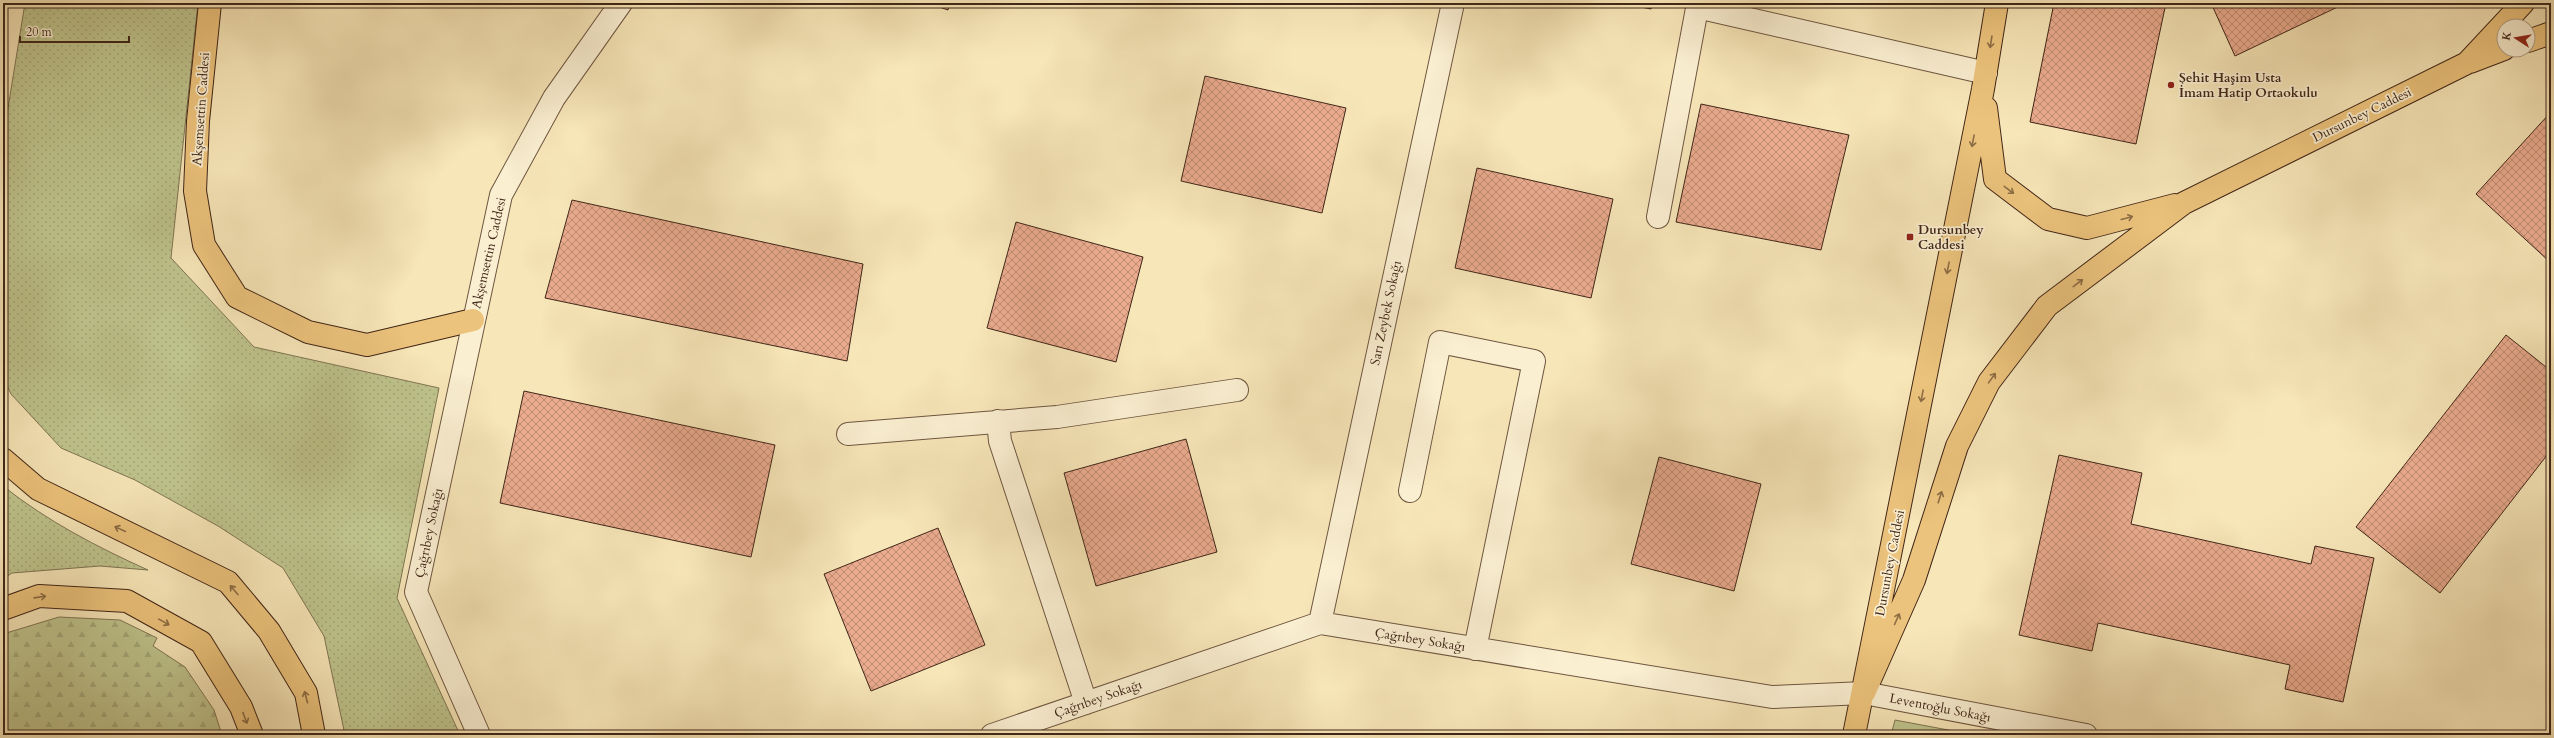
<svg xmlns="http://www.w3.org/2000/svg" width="2554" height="738" font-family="Cardo,serif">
<defs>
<pattern id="grass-dots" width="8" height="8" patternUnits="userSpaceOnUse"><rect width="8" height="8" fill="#bfc48d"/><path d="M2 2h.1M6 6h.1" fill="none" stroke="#a5a879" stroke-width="1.8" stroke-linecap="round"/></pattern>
<pattern id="forest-firs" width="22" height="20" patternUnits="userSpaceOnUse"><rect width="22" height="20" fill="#bfc48d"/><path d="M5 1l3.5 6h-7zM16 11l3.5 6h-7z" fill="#a5a879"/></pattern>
<pattern id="building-cross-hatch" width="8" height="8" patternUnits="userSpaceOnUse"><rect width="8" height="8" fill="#eaab8e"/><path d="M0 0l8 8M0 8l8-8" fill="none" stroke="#bf8b73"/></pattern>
</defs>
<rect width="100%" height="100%" fill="#f7e6b8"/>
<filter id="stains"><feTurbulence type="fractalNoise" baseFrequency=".005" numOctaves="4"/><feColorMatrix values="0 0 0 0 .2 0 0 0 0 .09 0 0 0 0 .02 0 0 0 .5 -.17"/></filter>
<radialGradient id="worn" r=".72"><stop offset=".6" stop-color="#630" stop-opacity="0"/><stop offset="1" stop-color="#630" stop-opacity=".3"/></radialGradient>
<path fill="url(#grass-dots)" stroke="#807552" d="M25 3H198L171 258 254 347 439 388 397 598 460 735H345L324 636 283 568 218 526 135 480 61 448 11 394 3 377V139Z
M3 486C47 521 97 547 148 570L100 566 12 573 3 579Z"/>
<path fill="url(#forest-firs)" stroke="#807552" d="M59 617 120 620 157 638 153 646 185 667 214 710 222 735H3V634Z"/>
<path fill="#bfc48d" stroke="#807552" d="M1895 720 1975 735H1891Z"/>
<path fill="url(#building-cross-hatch)" stroke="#402618" d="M928 3H950L948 10Z
M1622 3H1653L1651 9Z
M2054 3H2166L2136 144 2030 122Z
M2211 3H2346L2235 56Z
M1205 76 1346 108 1322 213 1181 181Z
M1701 104 1849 135 1821 250 1676 222Z
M2551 112V263L2476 194Z
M1477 168 1613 199 1591 298 1455 268Z
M572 200 863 264 847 361 545 298Z
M1016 222 1143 257 1116 362 987 328Z
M2506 335 2551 371V450L2440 593 2356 527Z
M524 391 775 445 751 557 500 503Z
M1186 439 1217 552 1096 586 1064 473Z
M2059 455 2142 473 2131 524 2311 564 2315 546 2374 558 2343 702 2285 689 2290 665 2098 623 2092 651 2019 635Z
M1659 457 1761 484 1734 591 1631 564Z
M938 528 985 645 871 691 824 574Z"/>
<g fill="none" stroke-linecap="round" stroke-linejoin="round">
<g stroke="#6e5640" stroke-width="24">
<path id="minor" d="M1697 7 1986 73
M1658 217 1698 3
M998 421 1000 441 1086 703
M848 434 1057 417 1237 390
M1410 491 1440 342 1534 361 1475 649
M1320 623 1453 3
M479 735 416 592 501 195 554 98 621 3
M992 735 1320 623 1772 697 1864 693 2086 735"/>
</g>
<g stroke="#402618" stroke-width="24">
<path id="major" d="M210 3 198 121 195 191 204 245 237 297 308 332 367 345 473 320
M2528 41 2551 33
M2470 62 2504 49
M1986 108 1995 179 2048 219 2087 228 2175 205
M1864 693 1914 580 1957 446 1989 382 2047 306 2184 203 2467 63 2523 3
M1854 735 1983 89 1997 3"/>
</g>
<g stroke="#402618" stroke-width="24">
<path id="highway" d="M3 459 38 489 228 582 269 631 306 693 314 735
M3 609 39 596 127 601 201 642 241 707 252 735"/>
</g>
<use href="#minor" stroke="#faefd1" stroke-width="22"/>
<use href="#major" stroke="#ecc37c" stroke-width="22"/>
<use href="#highway" stroke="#ecc37c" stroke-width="22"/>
</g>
<defs><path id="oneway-shaft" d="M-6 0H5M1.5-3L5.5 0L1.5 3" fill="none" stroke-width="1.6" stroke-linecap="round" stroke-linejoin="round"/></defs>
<g stroke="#8d6d45">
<use href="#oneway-shaft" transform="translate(1991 42) rotate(99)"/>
<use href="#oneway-shaft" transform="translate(1973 141) rotate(101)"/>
<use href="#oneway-shaft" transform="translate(2009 190) rotate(37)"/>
<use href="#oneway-shaft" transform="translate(2127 218) rotate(-15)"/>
<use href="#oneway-shaft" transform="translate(1948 268) rotate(101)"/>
<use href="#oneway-shaft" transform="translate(2078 283) rotate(-37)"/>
<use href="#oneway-shaft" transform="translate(1992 378) rotate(-54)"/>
<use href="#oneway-shaft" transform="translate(1922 396) rotate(101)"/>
<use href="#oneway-shaft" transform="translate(1940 497) rotate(-72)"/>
<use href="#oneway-shaft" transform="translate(120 529) rotate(-155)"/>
<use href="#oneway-shaft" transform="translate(234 590) rotate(-131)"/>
<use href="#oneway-shaft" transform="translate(40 597) rotate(-8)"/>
<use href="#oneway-shaft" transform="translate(1897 619) rotate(-66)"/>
<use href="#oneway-shaft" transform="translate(164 622) rotate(29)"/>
<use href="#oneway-shaft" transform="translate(306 697) rotate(-105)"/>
<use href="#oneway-shaft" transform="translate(245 718) rotate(69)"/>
</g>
<g fill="#8f2418" stroke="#faefd1" stroke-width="1.5">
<circle cx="2171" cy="85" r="4"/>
<rect x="1906" y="233" width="8" height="8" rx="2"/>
</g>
<g text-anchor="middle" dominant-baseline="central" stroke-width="3.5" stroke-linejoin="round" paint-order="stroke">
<g font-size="13" font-weight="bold" fill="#402618" stroke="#faefd1" text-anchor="start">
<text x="2179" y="78">Şehit Haşim Usta<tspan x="2179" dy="15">İmam Hatip Ortaokulu</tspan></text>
<text x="1918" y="230">Dursunbey<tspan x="1918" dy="15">Caddesi</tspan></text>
</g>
<g font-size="13" fill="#402618" stroke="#faefd1">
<text transform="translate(201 109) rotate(-86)">Akşemsettin Caddesi</text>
<text transform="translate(2362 115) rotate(-26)">Dursunbey Caddesi</text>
<text transform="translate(489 253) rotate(-77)">Akşemsettin Caddesi</text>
<text transform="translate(1386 313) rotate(-78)">Sarı Zeybek Sokağı</text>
<text transform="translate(429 533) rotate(-78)">Çağrıbey Sokağı</text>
<text transform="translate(1890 563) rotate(-79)">Dursunbey Caddesi</text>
<text transform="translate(1420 640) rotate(9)">Çağrıbey Sokağı</text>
<text transform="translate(1098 699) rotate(-19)">Çağrıbey Sokağı</text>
<text transform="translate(1940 708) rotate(11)">Leventoğlu Sokağı</text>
</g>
</g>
<rect width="2554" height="738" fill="none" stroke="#f7e6b8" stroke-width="16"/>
<rect x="4" y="4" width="2546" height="730" fill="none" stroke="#402618" stroke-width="2"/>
<rect x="8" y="8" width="2538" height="722" fill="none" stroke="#402618"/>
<g transform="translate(2516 38) rotate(282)"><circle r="19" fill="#faefd1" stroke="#b09f87"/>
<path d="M0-3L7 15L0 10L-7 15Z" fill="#8f2418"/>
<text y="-6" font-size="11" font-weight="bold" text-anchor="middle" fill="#402618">K</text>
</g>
<path d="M20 36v6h109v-6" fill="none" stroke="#402618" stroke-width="2"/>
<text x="26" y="36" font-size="12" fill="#402618" stroke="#faefd1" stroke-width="3" paint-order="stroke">20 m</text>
<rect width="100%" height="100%" filter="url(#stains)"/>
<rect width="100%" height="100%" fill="url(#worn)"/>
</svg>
